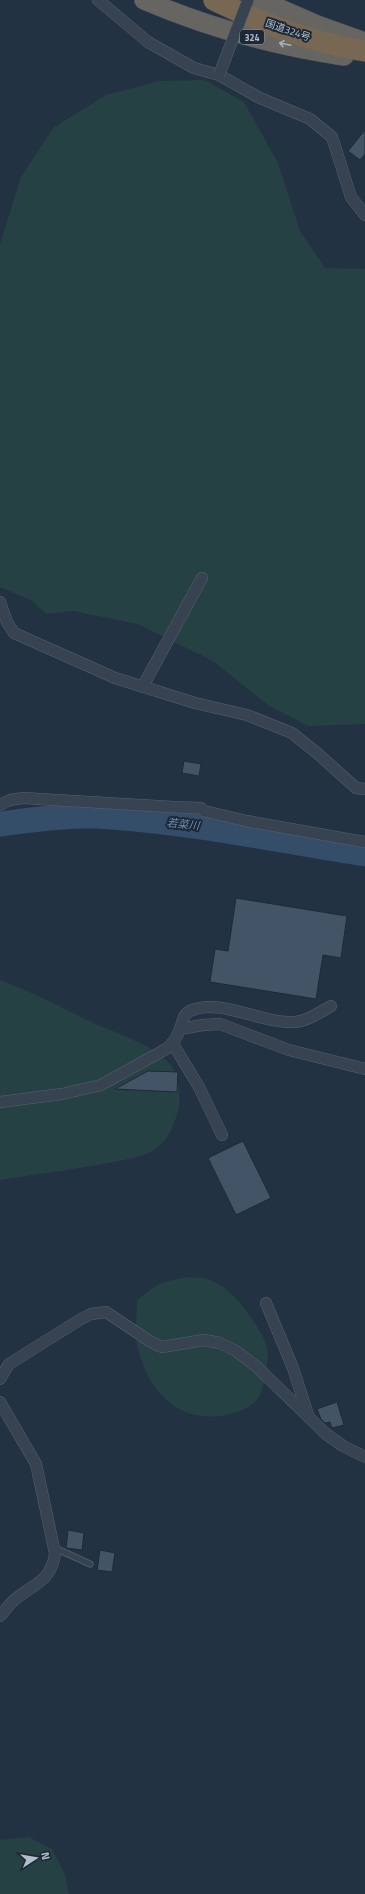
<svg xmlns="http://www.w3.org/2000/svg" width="365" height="1894" font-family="'Titillium Web','Noto Sans JP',sans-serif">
<rect width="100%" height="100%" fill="#223242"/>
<path fill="#254143" d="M205 80 244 102 278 163 300 231 325 268 365 269V724L308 726 269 706 213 661 138 624 73 611 46 614 31 600 0 587V244L21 177 53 128 106 95 159 81Z
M0 980C33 992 62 1008 94 1023 115 1033 157 1046 171 1065 179 1076 182 1102 177 1114 173 1128 166 1144 152 1151 139 1158 123 1160 108 1163 72 1170 36 1174 0 1180Z
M189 1277C195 1278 202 1277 207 1279 225 1284 240 1301 250 1316 256 1325 265 1337 267 1348 269 1359 265 1389 258 1398 252 1408 237 1413 226 1415 179 1424 149 1393 138 1349 134 1334 137 1316 137 1301 156 1283 164 1281 189 1277Z
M29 1837 52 1849 65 1874 69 1894H0V1840Z"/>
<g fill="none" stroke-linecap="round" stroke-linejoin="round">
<path stroke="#344e6a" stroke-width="25" d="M0 824C36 819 76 814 112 817 197 823 281 841 365 854"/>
</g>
<path fill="#435466" stroke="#1e2a38" d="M365 130V154L360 160 348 151Z
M184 761 201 764 199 776 182 773Z
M236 898 347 916 341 958 323 955 316 999 210 982 215 949 228 951Z
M148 1071 178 1072 177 1092 115 1089Z
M243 1141 271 1198 236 1215 208 1158Z
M337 1402 344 1425 332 1428 330 1422 325 1423 321 1419 317 1409Z
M68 1530 84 1533 82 1550 66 1548Z
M100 1550 115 1553 112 1572 97 1570Z"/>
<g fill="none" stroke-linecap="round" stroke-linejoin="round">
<g stroke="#55616f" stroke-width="7">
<path id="service" d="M55 1548 90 1564"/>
</g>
<g stroke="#55616f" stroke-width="12">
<path id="minor" d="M98 0 148 42 194 68 219 75 260 98 310 119 332 137 351 197 365 215
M0 602 7 622 14 633 115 678 195 703 247 715 292 733 317 753 356 788 365 789
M143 686 202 578
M0 805 10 800 23 798 174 807 201 808 204 811 247 821 365 842
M180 1029 203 1025 220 1024 289 1050 365 1069
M173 1044 199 1087 222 1135
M0 1102 62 1094 101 1085 166 1049C173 1044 177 1037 180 1029 183 1022 182 1015 190 1011 220 997 261 1024 295 1022 308 1021 320 1012 331 1006
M266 1303 293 1368 309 1418
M0 1379 9 1364 81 1319 91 1314 106 1312 151 1342 162 1347 204 1340 220 1343 236 1351 257 1367 326 1434 343 1446 365 1457
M0 1402 36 1464 55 1553C52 1582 31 1585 12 1602 8 1606 4 1612 0 1616"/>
</g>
<g stroke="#424e5c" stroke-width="20">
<path id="trunk" d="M144 0C207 27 276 46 344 56
M260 0 317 25 365 42"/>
</g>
<g stroke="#424e5c" stroke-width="22">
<path id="motorway" d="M214 0C261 23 314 43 365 51"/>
</g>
<use href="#service" stroke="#374351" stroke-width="5.5"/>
<use href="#minor" stroke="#374351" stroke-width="11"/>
<use href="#trunk" stroke="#666562" stroke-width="19"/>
<use href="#motorway" stroke="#786753" stroke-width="21"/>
<g stroke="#55616f" stroke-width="12" stroke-linecap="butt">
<path id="minor-bridge" d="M219 75 248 0"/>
</g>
<use href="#minor-bridge" stroke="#374351" stroke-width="11"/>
</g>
<defs><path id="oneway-shaft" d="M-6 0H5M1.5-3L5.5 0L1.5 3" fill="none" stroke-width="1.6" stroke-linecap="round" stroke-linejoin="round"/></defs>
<use stroke="#a7b1bc" href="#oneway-shaft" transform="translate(285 44) rotate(-168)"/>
<g text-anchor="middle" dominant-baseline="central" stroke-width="4" stroke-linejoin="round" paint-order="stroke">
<rect fill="#1c2836" stroke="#86919f" stroke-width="1" x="240" y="30" width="24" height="14" rx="3"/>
<g font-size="9" font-weight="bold" fill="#b3becc">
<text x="252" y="37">324</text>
</g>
<g font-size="10" fill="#b3becc" stroke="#1c2836">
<text transform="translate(288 30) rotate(19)">国道324号</text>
</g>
<g font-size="11" font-style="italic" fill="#7091b2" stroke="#1c2836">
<text transform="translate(183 824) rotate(6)">若菜川</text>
</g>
</g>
<g transform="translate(36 1858) rotate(78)" stroke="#1c2836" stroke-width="3" paint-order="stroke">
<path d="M0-3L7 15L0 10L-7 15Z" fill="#b3becc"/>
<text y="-6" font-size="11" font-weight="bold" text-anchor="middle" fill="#b3becc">N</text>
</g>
</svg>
